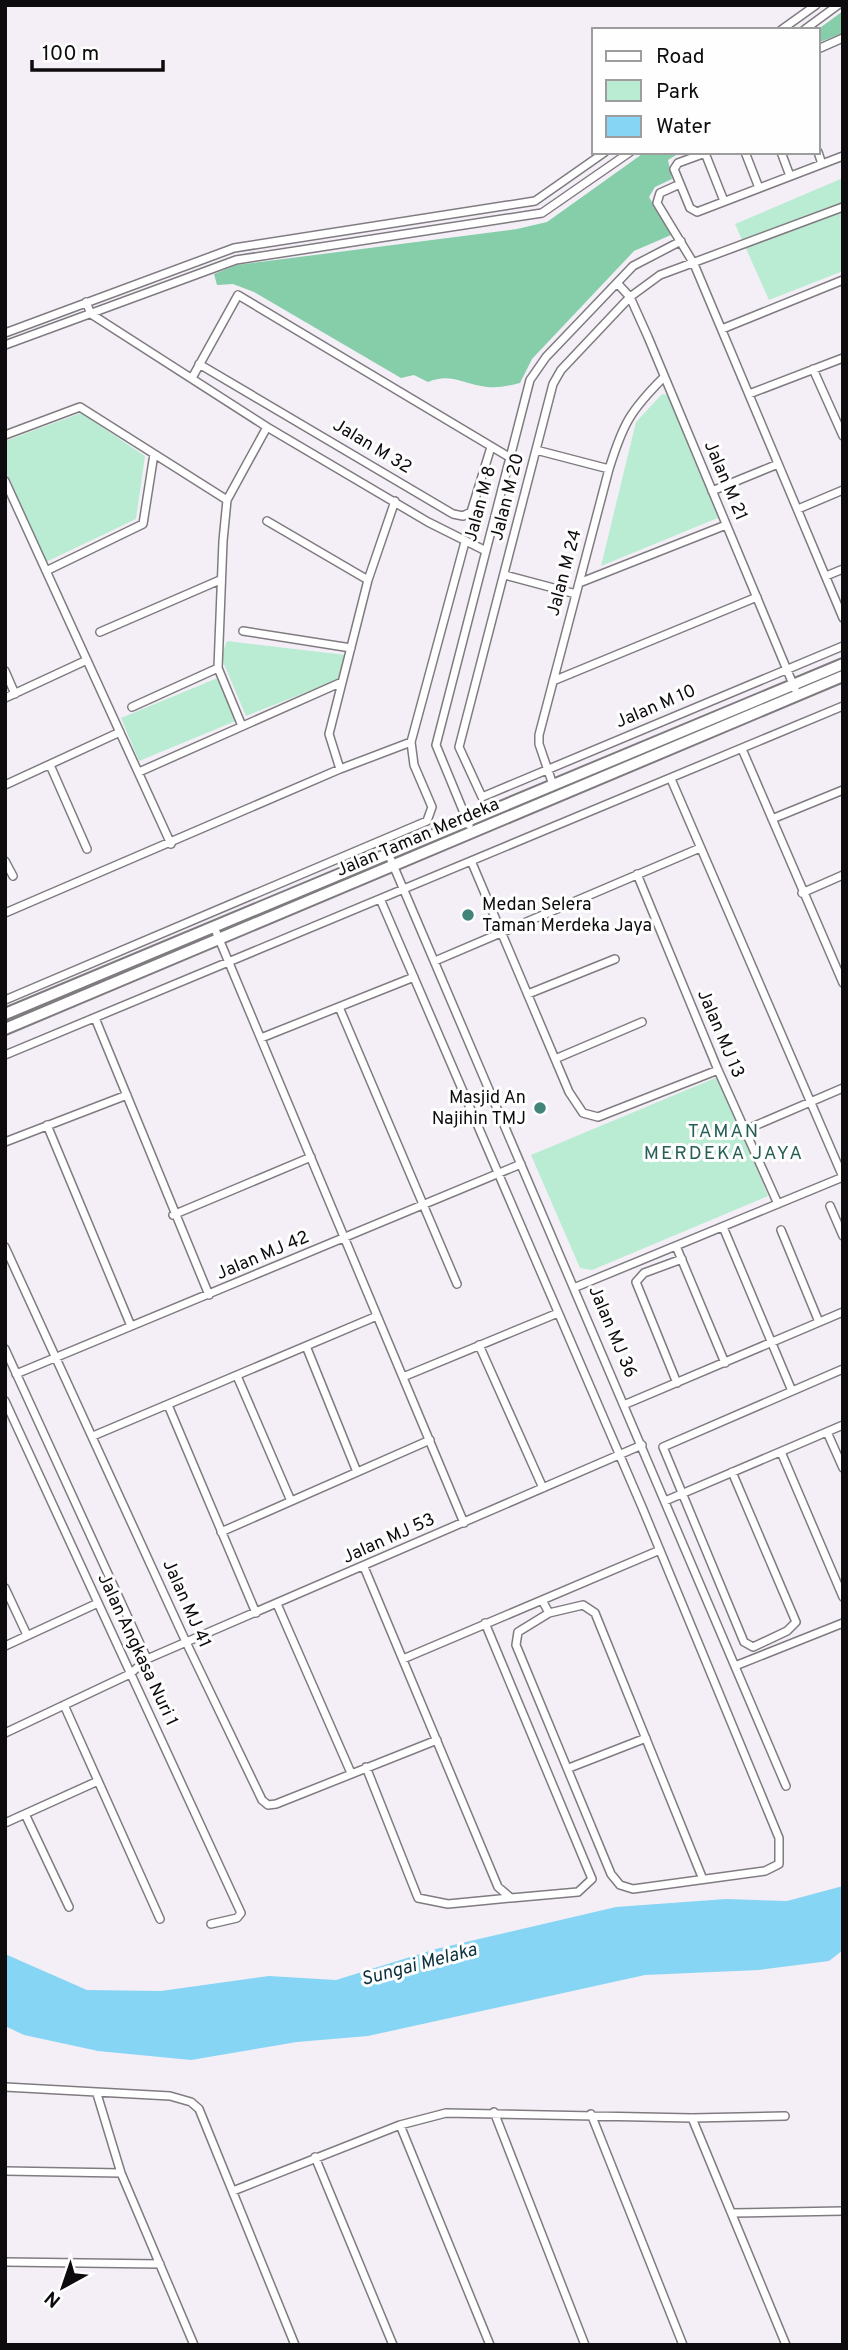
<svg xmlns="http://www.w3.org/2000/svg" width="848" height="2350" font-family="Overpass,sans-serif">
<rect width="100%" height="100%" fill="#f4eff6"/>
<path fill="#b9ecd2" d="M843 178V271L769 300 735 224Z
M662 394 669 395 720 517 601 566 636 422Z
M81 413 145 456 136 519 46 562 5 470V441Z
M227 641 346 655 340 679 246 716 221 657Z
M220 677 238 720 139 761 121 718Z
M720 1076 768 1196 592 1270 580 1268 531 1155Z"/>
<path fill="#86cdaa" d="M843 11V33L820 42 817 30Z
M645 152H681L668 160 672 179 655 187 649 197 671 235 634 251 532 359 520 383C507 386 495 389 481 386 461 382 448 373 428 382L414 375 401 378 254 292 233 284 217 285 214 274 237 265 517 229 547 222Z"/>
<path fill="#87d5f4" d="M843 1886V1950L829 1961 759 1970 645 1975 368 2036 297 2042 191 2060 98 2051 24 2035 5 2026V1954L87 1990 161 1991 269 1976 336 1980 436 1949 616 1907 726 1899 787 1901Z"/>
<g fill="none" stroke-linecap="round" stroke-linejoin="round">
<g stroke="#807b81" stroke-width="10">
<path id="minor" d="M781 30 816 5
M804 30 838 5
M818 49 843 38
M708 152 678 163 674 169 690 208 697 212 843 156
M745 152 759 188
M781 152 790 176
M818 152 822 164
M705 153 724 201
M680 184 660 193 657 203 694 264 843 618
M843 207 660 275 630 297 561 370 553 384 459 747 482 797 843 646
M617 283 630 297 648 337 795 689
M86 302 91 314 267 427 428 522 484 550
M722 329 843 280
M5 333 234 248 535 201 605 152
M5 345 236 260 542 213 630 152
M199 364 453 514 463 516 471 512 491 447
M813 369 843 436
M192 378 238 295 509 457
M749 394 843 358
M5 435 80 407 227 500
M536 450 609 469
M5 481 171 844
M712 491 778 464
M798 509 843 490
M267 521 368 580
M46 571 143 524 154 454
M505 575 576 594
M826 576 843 569
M579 583 726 525
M243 631 351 648
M100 632 220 580
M5 671 15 694
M553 681 757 597
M5 698 87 660
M132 707 218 668
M242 726 218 668 223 541 227 500 267 427
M742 749 843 983
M50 765 87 849
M340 769 329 734 368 580 395 501
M139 772 342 682
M671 779 843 1177
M5 785 120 732
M553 785 539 744V735L609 469C623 424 630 411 664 377
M772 819 843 790
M469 825 436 745 530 380 546 357 633 266 681 241
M388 853 786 1786
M5 861 13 876
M472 863 569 1092 583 1113 598 1117 718 1070
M637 874 718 1070 778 1204
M802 893 843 875
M381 901 642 1507 779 1838V1864L765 1871 633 1889 620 1885 611 1874 516 1645 518 1632 549 1613 542 1600
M5 913 340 769 411 742
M214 927 464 1523
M435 961 700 848
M528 994 615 959
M5 1000 427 821 432 807 414 765 411 742 465 542
M339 1007 457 1284
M95 1018 209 1295
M261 1038 414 977
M5 1055 843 706
M555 1059 642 1022
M47 1125 131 1326
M745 1130 843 1088
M5 1142 127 1095
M830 1206 843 1236
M173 1215 311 1157
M723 1227 792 1391
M781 1230 819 1322
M676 1246 725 1363
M5 1247 186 1642 262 1800 268 1805 276 1804 437 1740
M576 1287 843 1177
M479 1345 543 1488
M306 1346 357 1472
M5 1349 147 1659
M16 1374 521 1164
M237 1376 291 1501
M403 1377 558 1313
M677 1383 636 1282 644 1273 682 1259
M5 1401 241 1913 237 1918 211 1924
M626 1404 843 1312
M168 1405 256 1613
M827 1432 843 1468
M93 1436 377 1316
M781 1452 843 1597
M732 1472 796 1622 787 1631 753 1647 744 1642 663 1447 843 1369
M665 1501 843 1425
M221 1532 430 1440
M364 1567 498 1887 511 1898 578 1892 592 1879 485 1623
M5 1588 27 1635
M277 1604 351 1773
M549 1613 583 1605 595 1613 702 1877
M5 1646 98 1603
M403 1659 660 1550
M735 1666 843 1623
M64 1705 160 1919
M5 1733 130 1674 147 1659 642 1445
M366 1767 418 1898 448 1904 510 1898
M569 1768 646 1738
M25 1814 69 1907
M5 1823 98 1781
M5 2087 170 2096 191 2102 199 2109 295 2345
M97 2094 121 2173 194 2345
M494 2112 585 2345
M591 2114 683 2345
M692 2118 786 2345
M400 2125 490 2345
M315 2157 393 2345
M5 2171 121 2173
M233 2191 400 2125 446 2113 692 2118 785 2116
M733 2213 843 2211
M5 2262 160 2264"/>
</g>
<g stroke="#807b81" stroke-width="14">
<path id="secondary" d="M5 1014 843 664
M5 1029 843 676"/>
</g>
<use href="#minor" stroke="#fff" stroke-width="7"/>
<use href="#secondary" stroke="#fff" stroke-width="10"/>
</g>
<g fill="#41857a" stroke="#fefefe" stroke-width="2.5">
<circle cx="468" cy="915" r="7"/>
<circle cx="540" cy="1108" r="7"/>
</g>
<g text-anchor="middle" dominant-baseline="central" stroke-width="6" stroke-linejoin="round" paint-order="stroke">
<g font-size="18" fill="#0d0b0d" stroke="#fefefe">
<text transform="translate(372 447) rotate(31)">Jalan M 32</text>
<text transform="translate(725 481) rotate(67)">Jalan M 21</text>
<text transform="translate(508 497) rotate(-76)">Jalan M 20</text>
<text transform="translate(481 504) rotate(-75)">Jalan M 8</text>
<text transform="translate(565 573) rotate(-75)">Jalan M 24</text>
<text transform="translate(656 707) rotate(-23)">Jalan M 10</text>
<text transform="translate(418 838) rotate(-23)">Jalan Taman Merdeka</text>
<text transform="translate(720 1034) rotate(67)">Jalan MJ 13</text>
<text transform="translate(263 1256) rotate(-23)">Jalan MJ 42</text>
<text transform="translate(612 1332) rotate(67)">Jalan MJ 36</text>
<text transform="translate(389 1539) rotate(-24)">Jalan MJ 53</text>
<text transform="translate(186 1604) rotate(66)">Jalan MJ 41</text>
<text transform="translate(137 1650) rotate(65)">Jalan Angkasa Nuri 1</text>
</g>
<g font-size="18" fill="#0d0b0d" stroke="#fefefe" text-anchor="start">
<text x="482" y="905">Medan Selera<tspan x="482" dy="21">Taman Merdeka Jaya</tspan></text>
<text x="526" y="1098" text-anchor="end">Masjid An<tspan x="526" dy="21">Najihin TMJ</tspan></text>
</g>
<g font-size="19" letter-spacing="2" fill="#265e55" stroke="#fefefe">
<text x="724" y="1132">TAMAN<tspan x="724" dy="22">MERDEKA JAYA</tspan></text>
</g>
<g font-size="19" font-style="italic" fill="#0d323f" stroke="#fefefe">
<text transform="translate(419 1965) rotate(-15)">Sungai Melaka</text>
</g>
</g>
<rect width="848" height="2350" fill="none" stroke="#0d0b0d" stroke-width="14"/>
<rect x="592" y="28" width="228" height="126" fill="#fefefe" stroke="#9e9d9e" stroke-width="2"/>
<rect x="606" y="51" width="35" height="10" fill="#ffffff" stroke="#9e9d9e" stroke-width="2"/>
<text x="656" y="63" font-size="21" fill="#0d0b0d">Road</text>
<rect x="606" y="80" width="35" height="21" fill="#b9ecd2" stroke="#9e9d9e" stroke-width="2"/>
<text x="656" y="98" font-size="21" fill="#0d0b0d">Park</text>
<rect x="606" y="116" width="35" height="21" fill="#87d5f4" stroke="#9e9d9e" stroke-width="2"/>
<text x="656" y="133" font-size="21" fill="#0d0b0d">Water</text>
<g transform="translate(63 2287) rotate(220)" stroke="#fefefe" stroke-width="5" paint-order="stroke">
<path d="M0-5L12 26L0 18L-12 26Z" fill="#0d0b0d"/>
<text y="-10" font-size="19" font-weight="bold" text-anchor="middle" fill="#0d0b0d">N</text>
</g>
<path d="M32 60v10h131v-10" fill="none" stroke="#0d0b0d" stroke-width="3.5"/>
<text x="42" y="60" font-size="21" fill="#0d0b0d" stroke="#fefefe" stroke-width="5" paint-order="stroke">100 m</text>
</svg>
